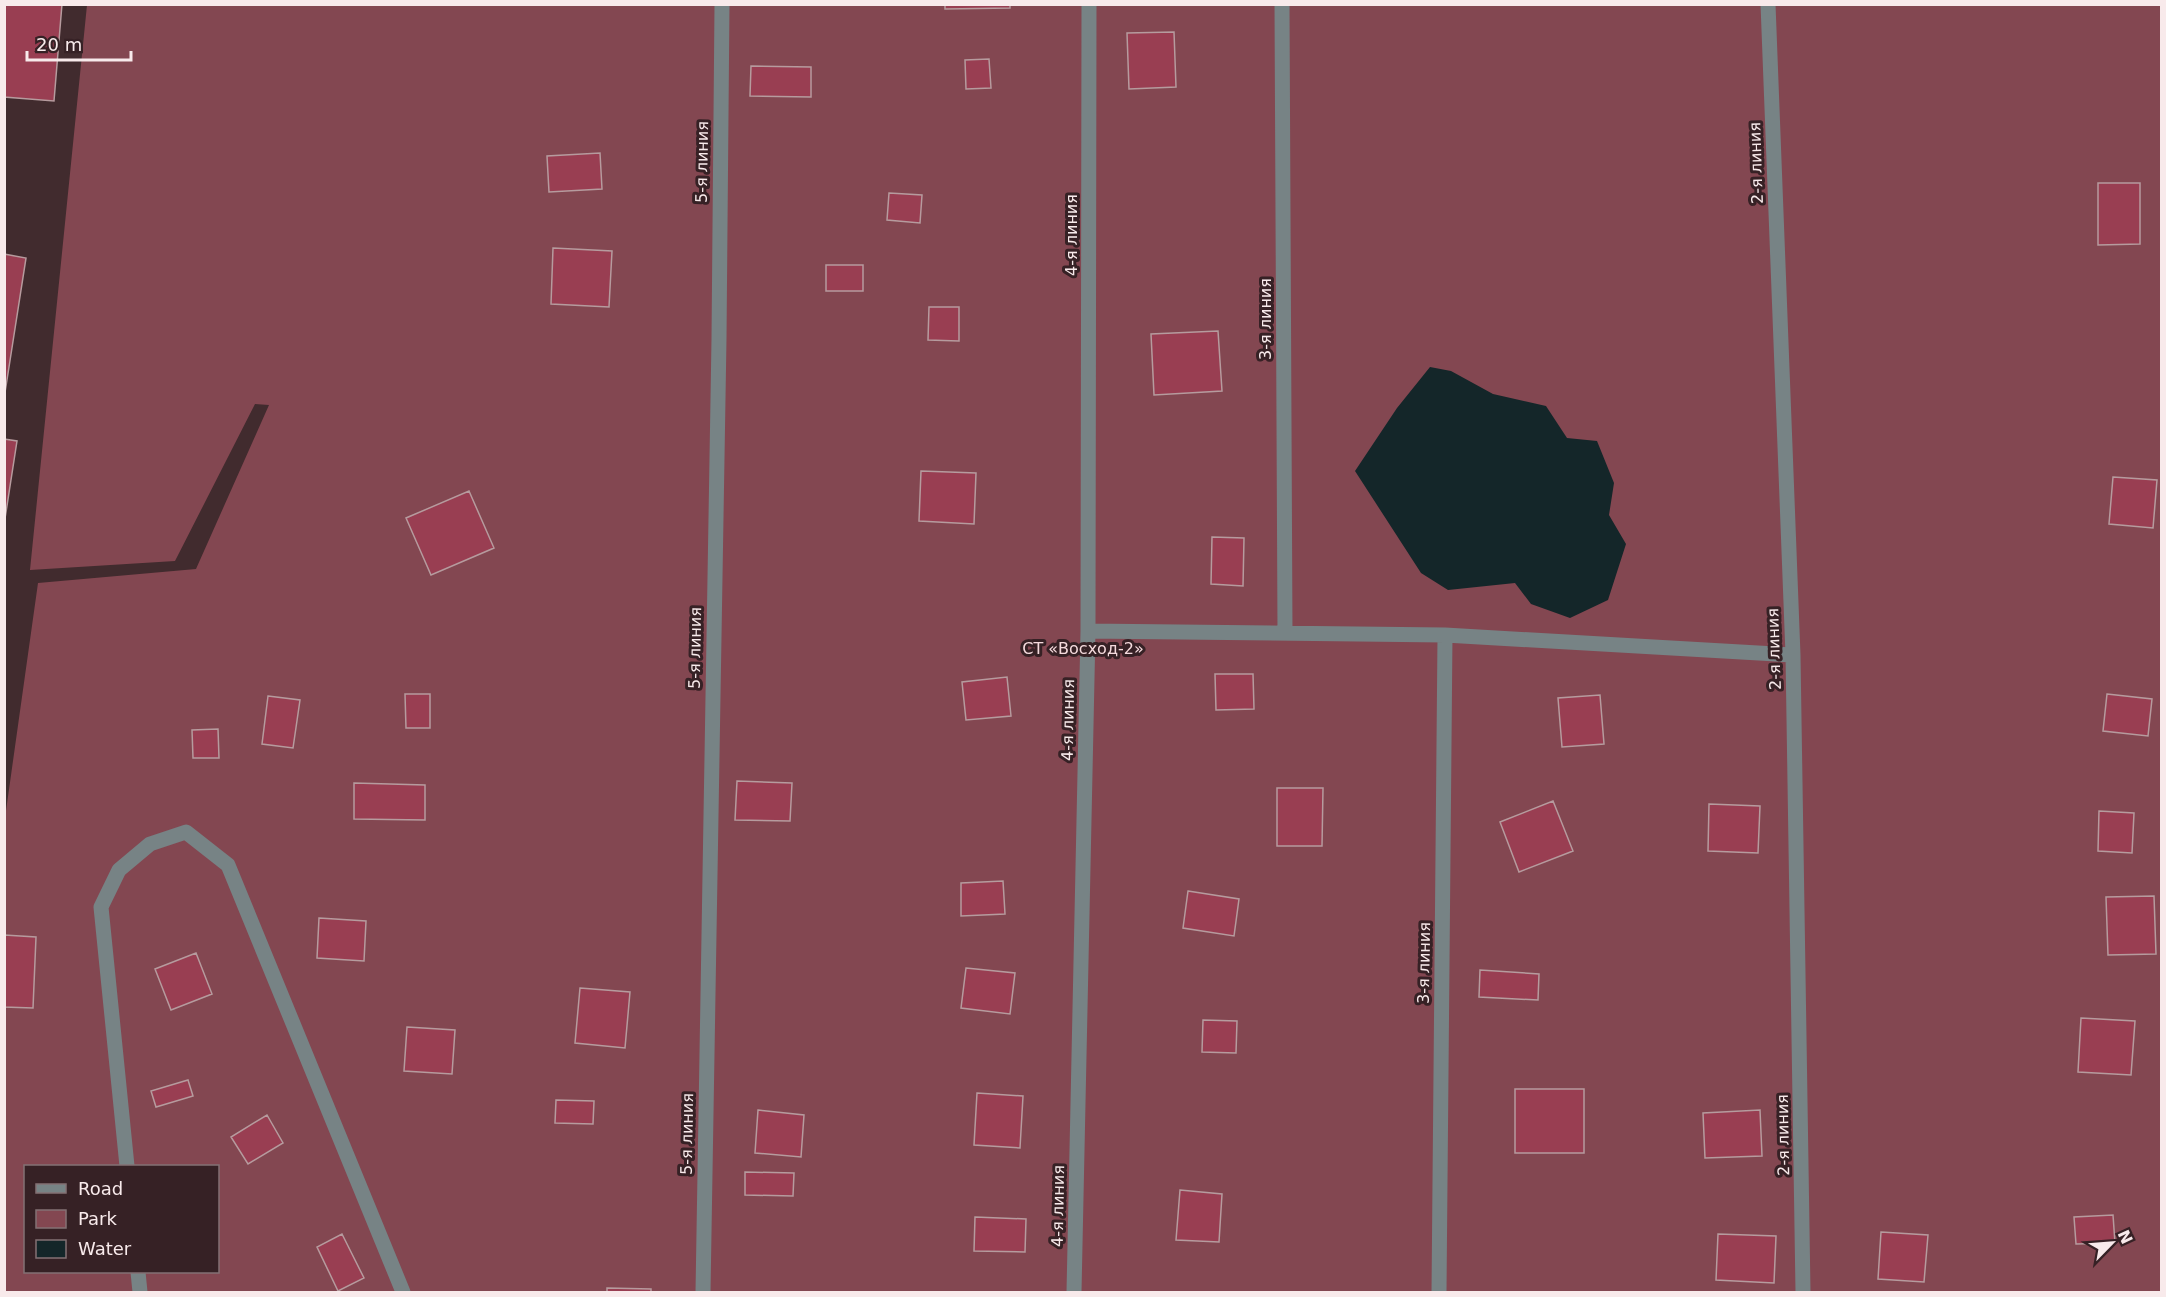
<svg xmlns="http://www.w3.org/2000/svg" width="2166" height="1297" font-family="'DejaVu Sans',sans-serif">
<rect width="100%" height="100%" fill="#412b2e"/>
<path fill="#834751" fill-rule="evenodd" d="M87 5H2161V1292H5L4 825 38 583 196 569 269 405 255 404 175 561 30 570ZM26 1166H218V1272H26Z"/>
<path fill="#142629" d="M1430 367 1451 371 1493 394 1546 406 1567 438 1597 441 1614 483 1609 515 1626 544 1608 600 1570 618 1531 604 1515 583 1448 590 1421 573 1355 471 1397 408Z"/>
<path fill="#993e52" stroke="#b69b9e" stroke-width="1.5" d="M4 4H62L54 101 4 97Z
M945 4H1010V8L945 9Z
M1174 32 1176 87 1129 89 1127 33Z
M989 59 991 88 966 89 965 60Z
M751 66 811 67V97L750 96Z
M600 153 602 189 549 192 547 156Z
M2098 183H2140V244L2098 245Z
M889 193 922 195 920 223 887 220Z
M553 248 612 251 609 307 551 304Z
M4 254 26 258 4 399Z
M826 265H863V291H826Z
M929 307H959V341L928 340Z
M1218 331 1222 391 1154 395 1151 334Z
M4 439 17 441 4 525Z
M921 471 976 473 974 524 919 521Z
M2113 477 2157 480 2153 528 2109 524Z
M469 491 494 548 431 575 406 518Z
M1212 537 1244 538 1243 586 1211 584Z
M1215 674H1253L1254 709 1216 710Z
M1007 677 1011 716 966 720 962 682Z
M405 694H430V728H406Z
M2107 694 2152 699 2148 736 2103 731Z
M1600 695 1604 744 1562 747 1558 698Z
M268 696 300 700 293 748 262 744Z
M218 729 219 758H193L192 730Z
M737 781 792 783 790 821 735 820Z
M354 783 425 785V820L354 819Z
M1277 788H1323L1322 846H1277Z
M1553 801 1573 851 1519 872 1500 822Z
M1709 804 1760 806 1758 853 1708 851Z
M2099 811 2134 813 2132 853 2098 851Z
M1003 881 1005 914 961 916V883Z
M1188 891 1239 899 1234 936 1183 928Z
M2154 896 2156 954 2108 955 2106 897Z
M319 918 366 921 364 961 317 958Z
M4 935 36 937 33 1008 4 1007Z
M196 953 212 994 171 1010 155 969Z
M966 968 1015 973 1010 1014 961 1008Z
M1480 970 1539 974 1538 1000 1479 997Z
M580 988 630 992 625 1048 575 1043Z
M2081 1018 2135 1021 2131 1075 2078 1072Z
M1203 1020 1237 1021 1236 1053 1202 1052Z
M407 1027 455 1030 452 1074 404 1071Z
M188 1080 193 1096 156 1107 151 1091Z
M1515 1089H1584V1153H1515Z
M977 1093 1023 1096 1020 1148 974 1145Z
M556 1100 594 1101 593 1124 555 1123Z
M758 1110 804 1115 801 1157 755 1153Z
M1760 1110 1762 1156 1705 1158 1703 1113Z
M267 1115 283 1143 248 1164 231 1137Z
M745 1172 794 1173 793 1196 745 1195Z
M1180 1190 1222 1194 1219 1242 1176 1240Z
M2113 1215 2115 1243 2076 1244 2074 1217Z
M975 1217 1026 1219 1025 1252 974 1251Z
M1881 1232 1928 1235 1924 1282 1878 1279Z
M342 1234 364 1278 338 1291 317 1247Z
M1718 1234 1776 1236 1774 1283 1716 1280Z
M607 1288 651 1289V1292H607Z"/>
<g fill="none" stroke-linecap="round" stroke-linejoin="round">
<path stroke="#778385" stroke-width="15" d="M1282 4 1285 633
M1768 4 1793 655 1803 1292
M1088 631 1445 635 1793 655
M127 1166 101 907 119 870 150 844 186 832 228 865 403 1292
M138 1272 140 1292
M703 1292 719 339 722 4
M1074 1292 1088 631 1089 4
M1439 1292 1445 635"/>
</g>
<g text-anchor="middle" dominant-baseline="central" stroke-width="6" stroke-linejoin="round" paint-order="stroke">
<g font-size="16" fill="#f8eaeb" stroke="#362125">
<text transform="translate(702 162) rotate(-89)">5-я линия</text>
<text transform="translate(1756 163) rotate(-92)">2-я линия</text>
<text transform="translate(1071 235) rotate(-90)">4-я линия</text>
<text transform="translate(1265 319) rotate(-90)">3-я линия</text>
<text transform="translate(695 648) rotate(-89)">5-я линия</text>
<text transform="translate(1774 649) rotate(-92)">2-я линия</text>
<text transform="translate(1068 720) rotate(-89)">4-я линия</text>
<text transform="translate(1424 963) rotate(-89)">3-я линия</text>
<text transform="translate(687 1134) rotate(-89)">5-я линия</text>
<text transform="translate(1783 1135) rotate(-91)">2-я линия</text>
<text transform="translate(1058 1206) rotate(-89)">4-я линия</text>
</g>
<g font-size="16" fill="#f5dadd" stroke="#362125">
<text x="1083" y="648">СТ «Восход-2»</text>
</g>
</g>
<rect width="2166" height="1297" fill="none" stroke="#f8eaeb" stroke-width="12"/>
<rect x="24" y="1165" width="195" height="108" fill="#362125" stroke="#847174" stroke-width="1.5"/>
<rect x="36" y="1184" width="30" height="9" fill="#778385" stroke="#847174" stroke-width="1.5"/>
<text x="78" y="1195" font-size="18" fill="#f8eaeb">Road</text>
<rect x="36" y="1210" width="30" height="18" fill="#834751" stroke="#847174" stroke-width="1.5"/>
<text x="78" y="1225" font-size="18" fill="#f8eaeb">Park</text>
<rect x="36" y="1240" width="30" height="18" fill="#142629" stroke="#847174" stroke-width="1.5"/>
<text x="78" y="1255" font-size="18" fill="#f8eaeb">Water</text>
<g transform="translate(2112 1243) rotate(65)" stroke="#362125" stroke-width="4.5" paint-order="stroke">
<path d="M0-4.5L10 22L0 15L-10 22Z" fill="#f8eaeb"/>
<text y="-9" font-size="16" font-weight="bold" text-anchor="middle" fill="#f8eaeb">N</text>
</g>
<path d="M27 51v9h104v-9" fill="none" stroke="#f8eaeb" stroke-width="3"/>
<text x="36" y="51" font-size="18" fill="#f8eaeb" stroke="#362125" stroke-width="4.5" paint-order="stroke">20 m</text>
</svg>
